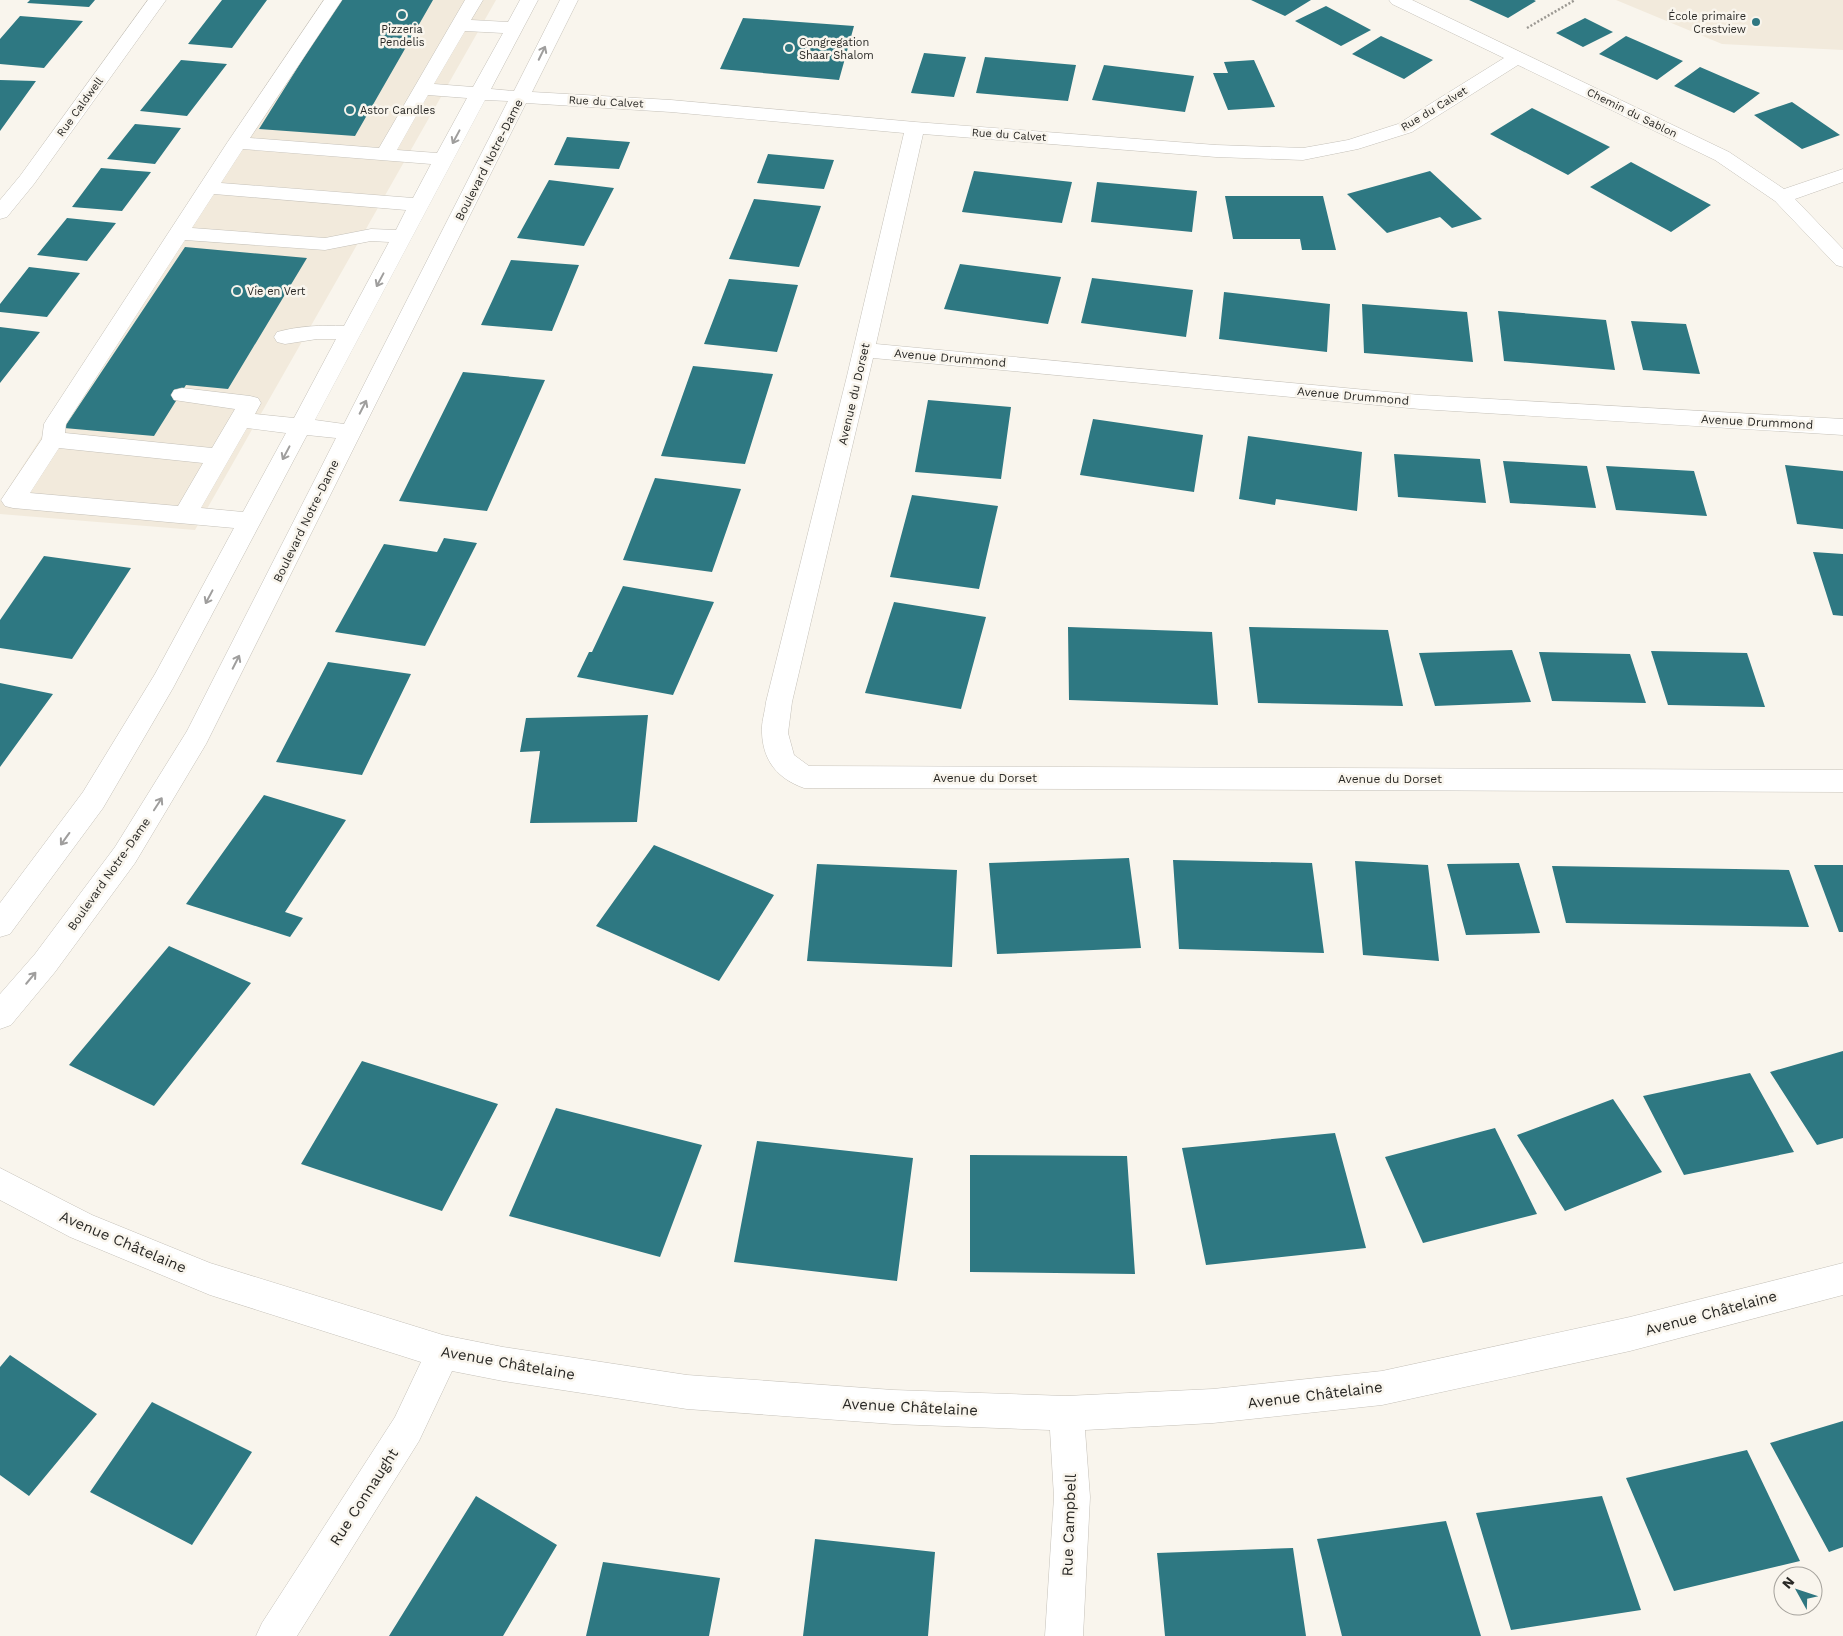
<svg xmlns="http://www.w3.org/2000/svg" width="1843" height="1636" font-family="'Work Sans',sans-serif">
<rect width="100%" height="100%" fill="#f9f5ed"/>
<path fill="#f2eadc" d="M324 0H496L195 530 0 514V501Z
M1616 0H1843V50L1722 44Z"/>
<path fill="#2e7882" d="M30 0H95L89 7 27 3Z
M222 0H267L232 48 188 44Z
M340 0H433L355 136 259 129Z
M1251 0H1311L1285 16Z
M1469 0H1534L1536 1 1508 18Z
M1326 6 1371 30 1341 46 1295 21Z
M20 16 83 21 44 68 0 64V39Z
M743 18 854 26 839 80 720 69Z
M1585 18 1613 32 1583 47 1556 33Z
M1381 36 1433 60 1404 79 1352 54Z
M1626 36 1683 61 1657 80 1599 54Z
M924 53 966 57 954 97 911 93Z
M985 57 1076 65 1068 101 976 93Z
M181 60 227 64 187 116 140 111Z
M1254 60 1275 107 1228 110 1213 73H1228L1224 62Z
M1104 65 1194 76 1185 112 1092 100Z
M1700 67 1760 93 1734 113 1674 86Z
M0 80 36 81 0 131Z
M1792 102 1840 135 1802 149 1754 115Z
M1532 108 1610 147 1568 175 1490 134Z
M135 124 181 128 155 164 107 159Z
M567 137 630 142 619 169 554 165Z
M768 154 834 160 824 189 757 183Z
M1631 162 1711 205 1671 232 1590 187Z
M101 168 151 172 122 211 72 207Z
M974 171 1072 182 1062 223 962 212Z
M1430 171 1482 219 1452 228 1440 217 1387 233 1347 194Z
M549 180 614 188 584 246 517 238Z
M1097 182 1197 191 1192 232 1091 222Z
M1225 196H1323L1336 250H1302L1300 239H1233Z
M754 199 821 206 799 267 729 259Z
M67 218 116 223 87 261 37 255Z
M185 247 307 258 228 389 186 385 154 436 64 428Z
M511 260 579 265 552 331 481 325Z
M960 264 1061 277 1048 324 944 309Z
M29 267 80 273 47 317 0 312V304Z
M1092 278 1193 290 1186 337 1081 323Z
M729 279 798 285 777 352 704 344Z
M1224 292 1330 304 1327 352 1219 339Z
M1362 304 1467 312 1473 362 1364 353Z
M1498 311 1606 320 1615 370 1504 361Z
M1631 321 1686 324 1700 374 1643 370Z
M0 327 40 332 0 383Z
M693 366 773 374 745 464 661 456Z
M463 372 545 380 487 511 399 501Z
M928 400 1011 407 1001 479 915 472Z
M1093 419 1203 435 1194 492 1080 475Z
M1248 436 1362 452 1357 511 1276 499 1275 505 1239 499Z
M1394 454 1480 459 1486 503 1398 497Z
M1503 461 1587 466 1596 508 1510 503Z
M1785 465 1843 471V529L1797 524Z
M1606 466 1694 471 1707 516 1616 510Z
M655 478 741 489 712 572 623 560Z
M912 495 998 506 979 589 890 577Z
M444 538 477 543 425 646 335 632 384 544 437 552Z
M1813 552 1843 554V616L1833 615Z
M44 556 131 568 72 659 0 648V620Z
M623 586 714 602 673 695 577 677 589 652H592Z
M894 602 986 617 961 709 865 693Z
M1068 627 1212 632 1218 705 1069 700Z
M1249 627 1388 630 1403 706 1258 703Z
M1512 650 1531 702 1435 706 1419 653Z
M1651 651 1747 653 1765 707 1668 705Z
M1539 652 1630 654 1646 703 1552 701Z
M328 662 411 674 362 775 276 762Z
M0 683 53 694 0 767Z
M648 715 637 822 530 823 540 751 520 752 526 718Z
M264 795 346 820 285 912 303 918 290 937 186 904Z
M654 845 774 895 719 981 596 926Z
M1129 858 1141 948 997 954 989 863Z
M1173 860 1312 863 1324 953 1179 949Z
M1355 861 1428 865 1439 961 1363 955Z
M1519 863 1540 933 1466 935 1447 864Z
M817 864 957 870 952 967 807 961Z
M1814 865H1843V932H1839Z
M1552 866 1789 870 1809 927 1566 923Z
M169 946 251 983 154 1106 69 1065Z
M1843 1051V1138L1817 1145 1770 1072Z
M362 1061 498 1104 442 1211 301 1164Z
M1750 1073 1794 1152 1684 1175 1643 1096Z
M1613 1099 1662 1172 1565 1211 1517 1135Z
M556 1108 702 1145 660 1257 509 1216Z
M1495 1128 1537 1214 1423 1243 1385 1157Z
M1335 1133 1366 1248 1206 1265 1182 1148Z
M757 1141 913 1158 897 1281 734 1262Z
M970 1155 1127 1156 1135 1274 970 1272Z
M10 1355 97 1414 29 1496 0 1475V1367Z
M152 1402 252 1452 192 1545 90 1492Z
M1843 1421V1547L1829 1552 1770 1443Z
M1747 1450 1800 1561 1674 1591 1626 1478Z
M476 1496 557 1545 503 1636H389Z
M1602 1496 1641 1610 1511 1630 1476 1513Z
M1446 1521 1481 1636H1342L1317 1539Z
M815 1539 935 1552 928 1636H803Z
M1293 1548 1306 1636H1165L1157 1553Z
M603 1562 720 1578 709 1636H586Z"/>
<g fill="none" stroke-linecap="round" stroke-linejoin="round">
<g stroke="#c5c1b9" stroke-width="1">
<path id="minor" d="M148 0H166L34 184 7 217 0 219V200L20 176Z
M324 0H342L250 138 379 148 465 0H483L471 20 508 22 520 0H538L491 89 514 91 560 0H578L532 92 671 100 915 122 1216 145 1303 148 1348 140 1398 124 1504 58 1392 4 1389 0H1412L1729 152 1784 189 1843 169V182L1795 199 1843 249V267L1836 265 1775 201 1715 160 1518 65 1412 132 1358 149 1303 160 1216 157 923 134 876 344 1420 395 1843 419V435L1420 409 873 358 792 702 788 733 794 755 809 766 1843 770V792L804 788C778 779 763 761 762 733 761 723 765 712 766 702L847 376 904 133 671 112 526 103 206 744 135 863 55 972 11 1025 0 1029V994L35 954 115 847 187 731 336 438 307 435 173 688 103 808 10 934 0 937V903L83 792 155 674 234 528 13 508 5 506 1 500 42 439 44 424 47 419 227 143ZM465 31 503 33 473 87 434 84ZM428 95 467 98 437 153 397 150ZM485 100 508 101 344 424 315 420ZM243 149 431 164 413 198 221 183ZM214 194 406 210 396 230 371 229 325 238 192 228ZM185 240 325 250 371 241 389 242 344 326C321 325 299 326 277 332L274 337 277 342 285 344 317 339H336L294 418 255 414 261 403 258 398 250 396 182 388 174 390 171 395 174 400 235 409 212 448 65 433 66 424ZM247 428 286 433 243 512 201 508ZM59 448 203 463 178 506 30 493Z
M0 1168 92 1215 210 1263 443 1335 503 1347 687 1375 893 1390 1066 1396 1213 1389 1382 1371 1630 1317 1843 1263V1295L1630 1351 1382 1405 1213 1423 1085 1430 1090 1497 1083 1636H1045L1054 1497 1050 1430 893 1424 687 1409 503 1381 452 1371 419 1441 297 1636H256L262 1623 395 1417 421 1362 210 1295 70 1237 0 1200Z"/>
</g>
<path stroke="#9b9892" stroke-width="2.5" stroke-dasharray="2 2" stroke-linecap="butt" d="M1527 28 1575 0"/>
<use href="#minor" fill="#fff" fill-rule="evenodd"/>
</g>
<defs><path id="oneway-shaft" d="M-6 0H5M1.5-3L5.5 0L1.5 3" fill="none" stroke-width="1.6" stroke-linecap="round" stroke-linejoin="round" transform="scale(1.25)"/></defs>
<g stroke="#9f9e9d">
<use href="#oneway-shaft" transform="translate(542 53) rotate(-64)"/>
<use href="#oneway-shaft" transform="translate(456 137) rotate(118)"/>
<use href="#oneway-shaft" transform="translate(380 280) rotate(118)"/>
<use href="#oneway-shaft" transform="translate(363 407) rotate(-63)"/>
<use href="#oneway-shaft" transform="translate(286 453) rotate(118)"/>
<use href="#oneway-shaft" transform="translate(209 597) rotate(118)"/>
<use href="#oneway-shaft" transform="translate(236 662) rotate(-63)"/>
<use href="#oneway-shaft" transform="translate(158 804) rotate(-57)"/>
<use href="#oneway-shaft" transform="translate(65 839) rotate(126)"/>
<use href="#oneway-shaft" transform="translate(31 978) rotate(-50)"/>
</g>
<g fill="#2f7781" stroke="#f9f5ed" stroke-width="2">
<circle cx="402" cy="15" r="5"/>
<circle cx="1756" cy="22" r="5"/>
<circle cx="789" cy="48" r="5"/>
<circle cx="350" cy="110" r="5"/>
<circle cx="237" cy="291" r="5"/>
</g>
<g text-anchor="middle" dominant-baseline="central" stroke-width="5" stroke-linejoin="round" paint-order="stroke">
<g font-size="11" fill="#292825" stroke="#f9f5ed" text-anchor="start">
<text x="1746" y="16" text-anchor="end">École primaire<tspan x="1746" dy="13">Crestview</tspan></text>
<text x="402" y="29" text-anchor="middle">Pizzeria<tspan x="402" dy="13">Pendelis</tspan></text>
<text x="799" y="42">Congregation<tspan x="799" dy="13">Shaar Shalom</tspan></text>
<text x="360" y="110">Astor Candles</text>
<text x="247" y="291">Vie en Vert</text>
</g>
<g font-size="11" fill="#292825" stroke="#f9f5ed">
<text transform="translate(606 102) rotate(3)">Rue du Calvet</text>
<text transform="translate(80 107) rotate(-54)">Rue Caldwell</text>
<text transform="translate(1434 109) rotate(-31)">Rue du Calvet</text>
<text transform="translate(1632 113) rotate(26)">Chemin du Sablon</text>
<text transform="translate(1009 135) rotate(4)">Rue du Calvet</text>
</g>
<g font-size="12" fill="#292825" stroke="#f9f5ed">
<text transform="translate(489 160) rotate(-63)">Boulevard Notre-Dame</text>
<text transform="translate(950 358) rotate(5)">Avenue Drummond</text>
<text transform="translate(854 394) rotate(-77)">Avenue du Dorset</text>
<text transform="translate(1353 396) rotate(5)">Avenue Drummond</text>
<text transform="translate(1757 422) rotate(3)">Avenue Drummond</text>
<text transform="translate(306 521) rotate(-64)">Boulevard Notre-Dame</text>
<text x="985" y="778">Avenue du Dorset</text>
<text x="1390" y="779">Avenue du Dorset</text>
<text transform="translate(109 874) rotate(-55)">Boulevard Notre-Dame</text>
</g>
<g font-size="15" fill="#292825" stroke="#f9f5ed">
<text transform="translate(123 1242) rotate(23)">Avenue Châtelaine</text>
<text transform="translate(1711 1313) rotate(-15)">Avenue Châtelaine</text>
<text transform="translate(508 1363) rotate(10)">Avenue Châtelaine</text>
<text transform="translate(1315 1395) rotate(-7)">Avenue Châtelaine</text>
<text transform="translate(910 1407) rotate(3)">Avenue Châtelaine</text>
<text transform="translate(364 1497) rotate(-57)">Rue Connaught</text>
<text transform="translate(1069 1525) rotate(-88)">Rue Campbell</text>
</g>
</g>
<g transform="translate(1798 1591) rotate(310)"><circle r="24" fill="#f9f5ed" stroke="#a6a39d"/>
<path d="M0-4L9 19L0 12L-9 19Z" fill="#2f7781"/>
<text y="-8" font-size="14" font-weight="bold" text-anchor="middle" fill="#292825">N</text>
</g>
</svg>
